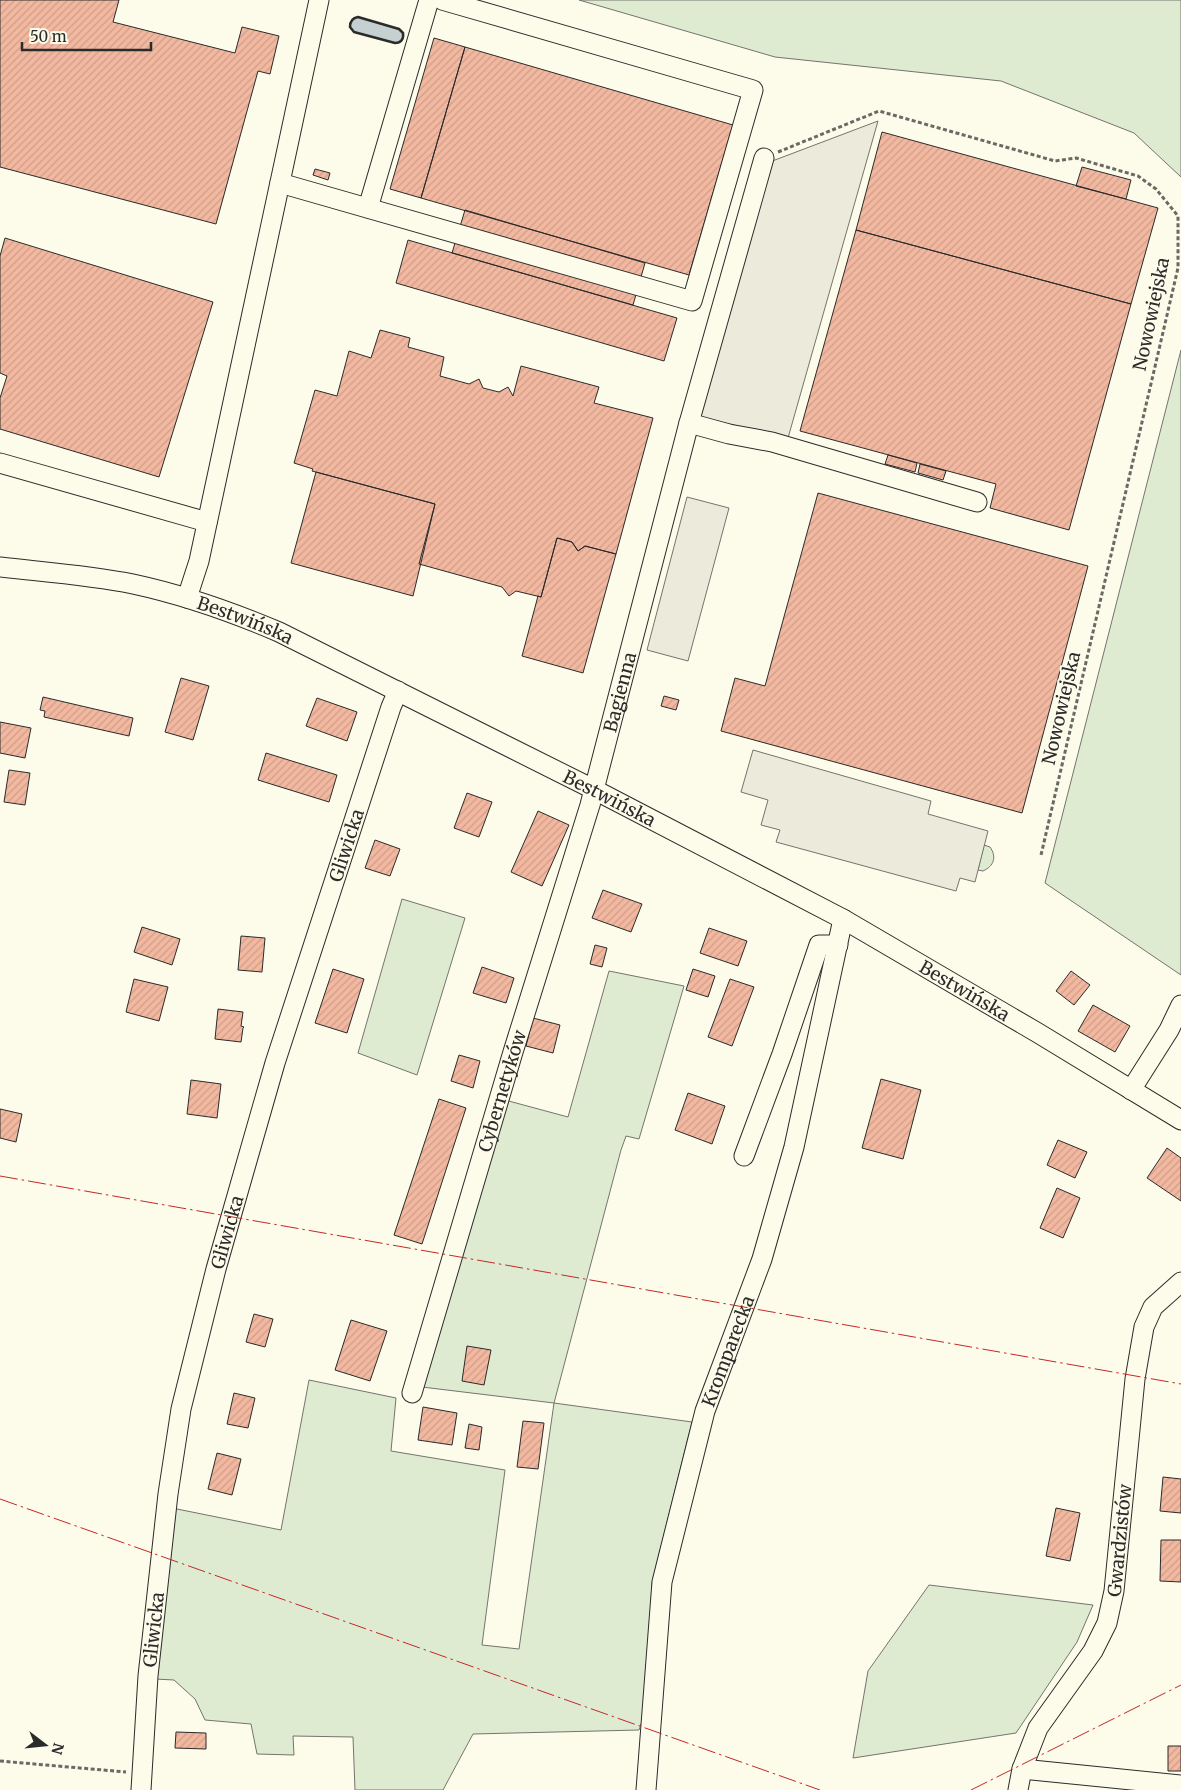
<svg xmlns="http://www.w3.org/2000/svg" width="1181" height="1790" font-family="Merriweather,serif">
<defs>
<pattern id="building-hatch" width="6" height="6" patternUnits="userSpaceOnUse" patternTransform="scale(1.25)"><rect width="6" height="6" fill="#f2b8a0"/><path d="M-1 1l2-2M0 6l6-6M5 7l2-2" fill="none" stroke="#d09e8a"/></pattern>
</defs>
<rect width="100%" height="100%" fill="#fdfbea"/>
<path fill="#deebd1" stroke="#74746e" d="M579 0H1181V177L1134 133 1001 81 775 57Z
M1181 350V975L1045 883Z
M984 845 990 847C997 857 994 866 983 871L978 870Z
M402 899 465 918 417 1075 358 1053Z
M609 971 684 986 639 1139 626 1136 621 1150 554 1403 692 1422 652 1583 645 1713 639 1730 473 1734 443 1790H355L353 1737 293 1736 294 1755 257 1754 251 1724 205 1720 195 1699 174 1680 155 1679 172 1508 281 1530 309 1380 396 1398 391 1451 505 1470 482 1645 519 1649 554 1403 422 1387 505 1100 568 1117Z
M929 1585 1093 1605 1077 1642 1016 1733 853 1758 868 1671Z"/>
<path fill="#eceadb" stroke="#74746e" d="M878 121 788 438 700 417 767 163Z
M687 497 729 508 688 661 647 650Z
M753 750 931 801 928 814 988 831 975 882 960 878 956 891 776 842 780 830 761 825 768 800 741 792Z"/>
<path fill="#c7d0d0" stroke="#74746e" d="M358 17 399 29 403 33C404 39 401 43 395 43L354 32C349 28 350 24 353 19Z"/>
<path fill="url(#building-hatch)" stroke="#2b2b2b" d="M0 0H119L113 22 235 53 242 27 279 36 270 74 258 71 216 224 0 167Z
M434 38 465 47 421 198 390 189Z
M465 47 733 125 689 275 421 198Z
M882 132 1158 208 1131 304 856 230Z
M1082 167 1131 180 1126 199 1076 186Z
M315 169 330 173 328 180 313 175Z
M465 210 645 263 633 305 452 253Z
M856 230 1131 304 1069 530 990 508 996 484 800 431Z
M5 238 213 302 159 477 0 429V398L7 376 0 373V256Z
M408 240 677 318 664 361 396 283Z
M380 330 410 338 408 347 444 357 440 376 469 384 479 379 483 388 499 392 508 387 513 396 521 366 599 387 594 403 653 418 616 554 585 546 578 551 572 542 557 538 541 597 516 591 509 596 502 587 419 564 435 504 312 471 313 469 294 463 315 390 337 396 349 351 371 358Z
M888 455 917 463 915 472 885 464Z
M920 464 946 471 943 480 918 473Z
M316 472 435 504 413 596 291 563Z
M818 493 1088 566 1022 813 721 731 735 678 765 686Z
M557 538 572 542 578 551 585 546 616 554 583 673 522 656 538 596 541 597Z
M181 678 209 686 193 740 165 732Z
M664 696 679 700 676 710 661 706Z
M43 697 133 718 129 736 44 717 45 711 40 710Z
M317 698 357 712 347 741 306 726Z
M0 722 31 728 25 758 0 753Z
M266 753 337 775 329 802 258 780Z
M9 770 30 773 25 805 4 802Z
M467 793 492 802 479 837 454 828Z
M538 811 569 825 542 886 511 872Z
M375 840 400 849 390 876 365 868Z
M603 890 642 904 631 932 592 918Z
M142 927 180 939 172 965 134 952Z
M709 928 747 941 738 966 700 953Z
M241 936 265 938 262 972 238 970Z
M595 945 607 948 602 967 590 964Z
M482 967 514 978 506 1003 473 993Z
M333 969 364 979 347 1033 315 1023Z
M693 969 715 976 708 997 686 990Z
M1071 971 1090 985 1074 1005 1056 991Z
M134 979 168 987 159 1021 126 1012Z
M730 979 754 987 732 1046 708 1037Z
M1093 1005 1130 1026 1115 1052 1078 1031Z
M218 1009 243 1012 241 1026 244 1027 243 1028 241 1042 215 1039Z
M533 1018 560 1025 553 1053 526 1046Z
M459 1055 480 1061 473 1088 451 1081Z
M881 1079 921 1090 903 1159 862 1148Z
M191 1080 221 1084 217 1118 187 1114Z
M688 1093 725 1106 712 1144 675 1130Z
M439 1099 466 1108 422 1244 394 1235Z
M0 1109 22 1114 16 1142 0 1138Z
M1058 1140 1087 1152 1075 1178 1047 1165Z
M1167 1148 1181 1158V1201L1147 1178Z
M1057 1188 1080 1198 1063 1238 1040 1228Z
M254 1314 273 1319 265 1347 246 1342Z
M351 1320 387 1331 370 1381 335 1370Z
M467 1346 491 1350 484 1385 462 1381Z
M234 1393 255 1398 248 1428 227 1424Z
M423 1407 457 1413 452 1445 418 1440Z
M523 1421 544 1423 538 1469 517 1467Z
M469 1424 482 1427 479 1450 465 1448Z
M217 1453 241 1459 232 1495 208 1489Z
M1163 1477 1181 1479V1513L1160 1511Z
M1056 1508 1080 1513 1070 1561 1046 1556Z
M1161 1540H1181V1582L1160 1581Z
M176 1732 206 1733V1749L175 1748Z
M1168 1746H1181V1771H1168Z"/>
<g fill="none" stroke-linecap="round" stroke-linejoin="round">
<g stroke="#2b2b2b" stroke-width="21">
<g id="minor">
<path d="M280 183 692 301 753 90 442 0"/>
<path d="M368 208 429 0"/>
<path d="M689 423 729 434 772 442 977 502"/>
<path d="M0 463 207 522"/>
<path id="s1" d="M0 567C44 572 89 575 133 584 184 595 232 612 279 632L593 789 843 919 1038 1033 1181 1120"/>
<path d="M187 598 199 561 319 0"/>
<path d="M1131 1090 1169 1030 1181 1005"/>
<path d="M744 1156 782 1054 819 945H838"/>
<path id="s2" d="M412 1393 513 1052 590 805 689 423 764 158"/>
<path d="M1022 1769 1181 1785"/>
<path id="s3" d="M141 1790 148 1676 168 1494 181 1409 216 1269 275 1063 391 707 398 691"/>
<path id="s4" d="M646 1790 662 1582 705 1411 762 1259 794 1147 843 919"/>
<path id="s5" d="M1018 1790 1022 1769 1038 1728 1093 1651 1107 1623 1114 1591 1135 1379 1144 1327 1153 1307 1181 1282"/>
</g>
</g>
<path stroke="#6a6964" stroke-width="3" stroke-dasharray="4 2.5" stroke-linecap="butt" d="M778 152 879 111 1055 161 1076 158 1138 176 1156 189 1178 216V268L1041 855
M0 1761 126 1772"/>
<use href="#minor" stroke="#fdfbea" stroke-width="19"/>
<path stroke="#2b2b2b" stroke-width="2.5" d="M358 17 399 29 403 33C404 39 401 43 395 43L354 32 350 27C350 22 352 18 358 17Z"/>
<path stroke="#c62828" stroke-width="1" stroke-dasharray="18 4 2.5 4" stroke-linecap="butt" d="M0 1176 1181 1384
M0 1499 820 1790
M971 1790 1181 1685"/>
</g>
<g text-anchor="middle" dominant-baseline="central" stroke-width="4" stroke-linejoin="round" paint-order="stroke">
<g font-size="18" fill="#2b2b2b" stroke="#fdfbea">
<text transform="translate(1151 314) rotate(-78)">Nowowiejska</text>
<text stroke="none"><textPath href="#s1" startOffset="252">Bestwińska</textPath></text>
<text stroke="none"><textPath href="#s2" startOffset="731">Bagienna</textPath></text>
<text transform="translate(1061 708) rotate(-77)">Nowowiejska</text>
<text stroke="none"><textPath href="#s1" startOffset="658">Bestwińska</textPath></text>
<text stroke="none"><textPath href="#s3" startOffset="971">Gliwicka</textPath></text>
<text stroke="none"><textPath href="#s1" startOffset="1062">Bestwińska</textPath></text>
<text stroke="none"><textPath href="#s2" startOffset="315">Cybernetyków</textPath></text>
<text stroke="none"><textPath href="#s3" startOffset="566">Gliwicka</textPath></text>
<text stroke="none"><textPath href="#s4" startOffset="449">Kromparecka</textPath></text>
<text stroke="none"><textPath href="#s5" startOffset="275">Gwardzistów</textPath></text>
<text stroke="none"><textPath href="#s3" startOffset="161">Gliwicka</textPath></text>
</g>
</g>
<g transform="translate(45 1745) rotate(106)" stroke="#fdfbea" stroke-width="4" paint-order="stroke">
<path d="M0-4L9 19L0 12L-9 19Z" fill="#2b2b2b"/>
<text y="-8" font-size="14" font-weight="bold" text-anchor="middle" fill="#2b2b2b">N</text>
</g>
<path d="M22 42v8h129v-8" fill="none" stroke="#2b2b2b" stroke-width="2.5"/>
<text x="30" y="42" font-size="15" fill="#2b2b2b" stroke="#fdfbea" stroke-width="4" paint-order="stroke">50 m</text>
</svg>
